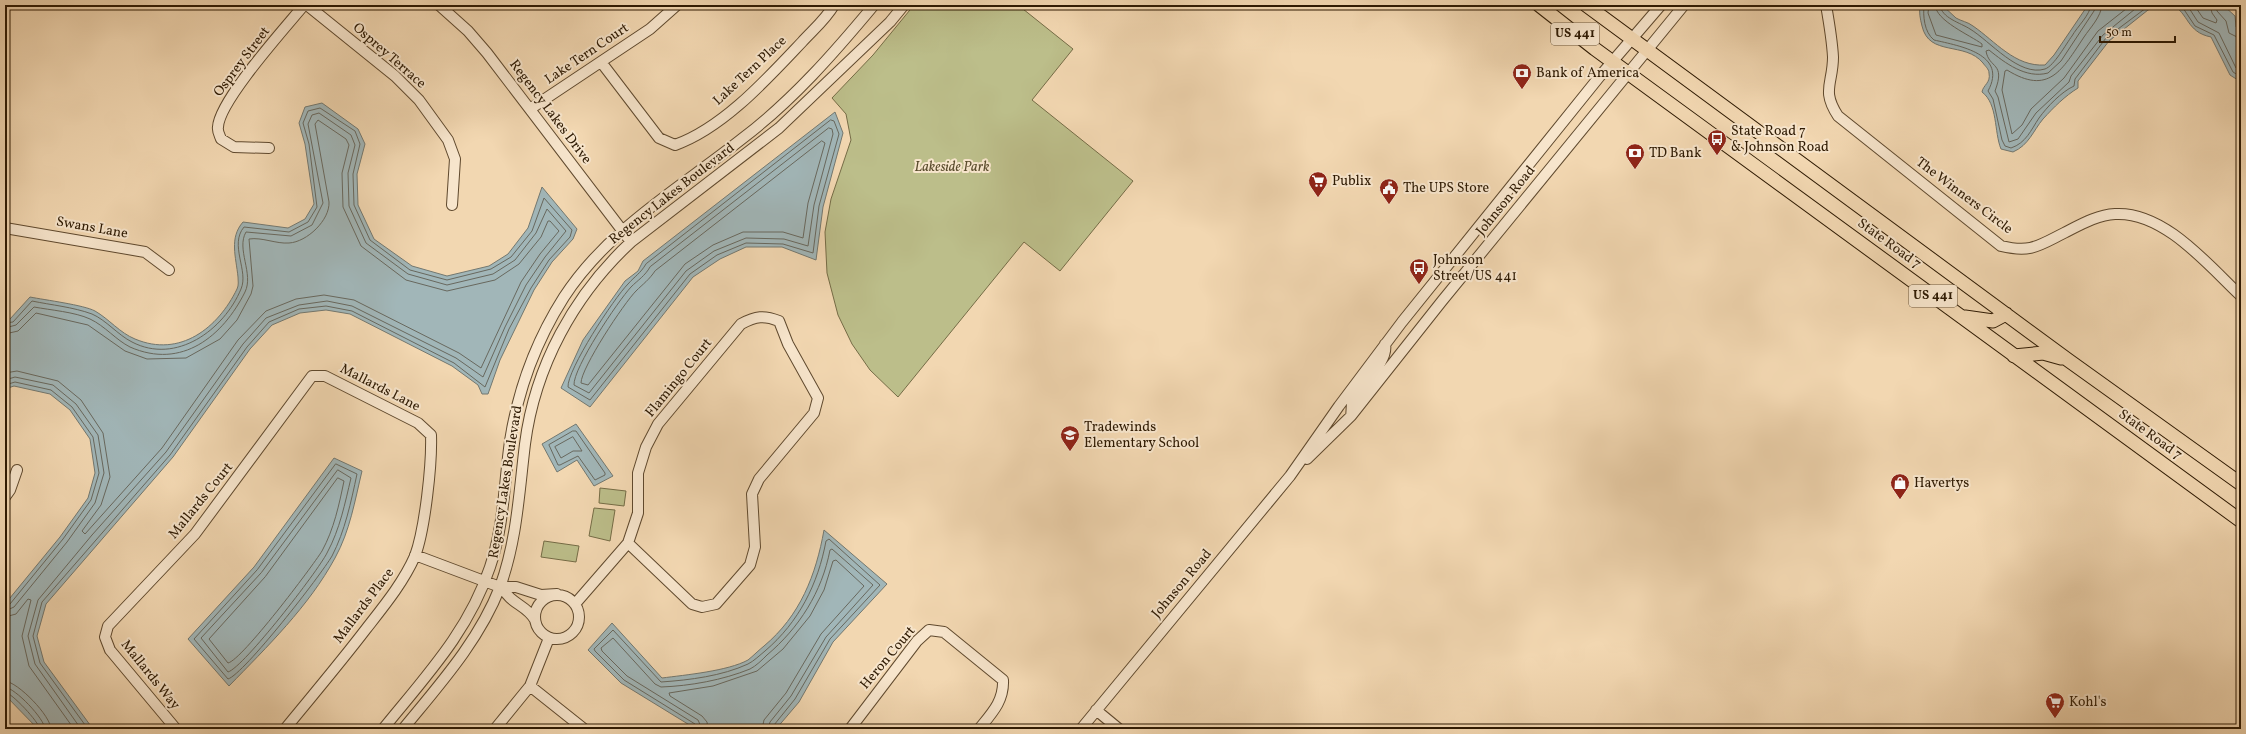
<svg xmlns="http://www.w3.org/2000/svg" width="2246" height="734" font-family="Vollkorn,serif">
<rect width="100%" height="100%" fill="#f2d7b1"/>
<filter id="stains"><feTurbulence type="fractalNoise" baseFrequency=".005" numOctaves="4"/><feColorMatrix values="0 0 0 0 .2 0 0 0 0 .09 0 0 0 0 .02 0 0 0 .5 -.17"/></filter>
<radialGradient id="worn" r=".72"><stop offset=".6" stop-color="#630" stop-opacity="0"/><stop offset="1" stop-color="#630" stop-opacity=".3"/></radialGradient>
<path fill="#bcbe8a" stroke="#756c46" d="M914 5H1018L1073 49 1032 100 1133 181 1060 271 1024 242 898 397 870 370 852 344 838 315 827 273 825 232 831 199 851 140 846 114 832 98 873 55Z
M600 488 626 491 624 506 599 503Z
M594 508 615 510 610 541 589 536Z
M544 541 579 546 576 562 541 557Z"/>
<path fill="#a1b6b8" stroke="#737870" d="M1920 5H1942C1947 9 1951 14 1956 18 1961 21 1968 22 1973 26 1995 41 2015 67 2045 65L2054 55 2088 5H2159L2148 10 2109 41 2078 81V88C2065 96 2054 107 2043 119 2033 131 2029 145 2013 152L2001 149C1994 132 1998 104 1982 92 1983 85 1991 83 1989 73 1989 69 1985 66 1983 63 1965 41 1929 57 1922 26 1920 18 1919 13 1920 5Z
M2172 5H2223L2235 16 2236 27 2241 30V82L2230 75 2211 37C2186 32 2189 13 2172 5Z
M322 103 358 129 365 144 357 174 358 205 374 239 412 266 447 276 489 266 508 254 528 228 542 187 577 229 573 239 552 262 534 290 500 360 488 394H482L478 385 452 366 350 314 326 310 300 313 272 325 250 349 173 457 46 604 37 636 44 662 93 729H38L5 695V604L60 537 88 498 95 473 90 439 70 410 50 394 14 386 5 389V320L10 319 30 297C45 300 84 305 95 311 109 319 120 333 135 339 180 358 218 328 237 289 239 285 238 281 238 277 236 257 229 238 243 222L288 228 305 219 314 204 305 144 299 123 305 107Z
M835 112 843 133 823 207 816 260 782 247H746L720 259 693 277 590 407 561 388 583 340 625 281 638 271 643 261Z
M576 424 613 476 594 486 577 460 557 472 542 444Z
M334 458 362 471C355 500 350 531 335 558 309 606 267 647 229 686L188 639 254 567Z
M824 530 887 584 833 642 799 702 776 729H696L621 683 588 650 612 623 662 678C685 675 728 671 748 660 753 656 759 650 764 646 800 616 816 575 824 530Z"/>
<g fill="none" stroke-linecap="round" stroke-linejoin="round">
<path stroke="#68685e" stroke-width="1" d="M1924 5C1923 16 1924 32 1934 40 1960 46 2008 54 1988 91L1993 99 2002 140 2005 146 2011 148C2026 143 2031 130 2039 118 2047 107 2061 92 2074 86L2075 79 2106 38 2150 5
M1929 5 1928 13 1936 35 1982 47V44C1970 35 1936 21 1935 5
M1940 5C1941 18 1961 23 1970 29 1990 41 2019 77 2045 69 2054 66 2066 44 2072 36 2077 27 2090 15 2091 5
M2096 5 2094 11 2061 61 2048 73C2026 79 2005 63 1989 50L1986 51C1989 69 2006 62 1995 91L1998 97 2009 142 2018 139 2036 113 2069 82 2071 76 2103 35 2140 5
M2102 5C2101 17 2090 28 2084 37 2062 70 2049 96 2007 70L2005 71 2002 90 2012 134 2022 125 2031 109 2064 78 2098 31 2131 5
M2181 5 2195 26 2214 35 2233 72 2241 77
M2187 5 2198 22 2219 33 2236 68 2241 71
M2194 5 2203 18 2216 23 2217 20 2212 13 2210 5
M2216 5 2217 11 2226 21 2229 33 2241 39
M831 120 834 121 839 134 819 206 813 253 783 244 746 243 717 255 690 274 590 400 568 387C567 370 614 298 628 284 635 276 640 274 646 264Z
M829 128 832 129 833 134 814 205 808 246 784 239 746 238 714 251 686 271 589 393 574 385C573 368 618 301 631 287 638 280 645 276 650 267Z
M822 141 825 143 808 203 803 238 783 232H743L713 245 685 264 588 385 581 383C581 368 624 303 636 291 643 284 649 280 655 271Z
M5 323 13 322 32 301C51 305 73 307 92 314 106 320 118 335 132 342 176 365 224 330 241 289 249 271 229 245 244 227L289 232 308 222 317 207 309 144 303 123 308 111 320 108 355 131 360 144 353 174 354 205 370 240 410 270 447 280 491 269 511 257 532 231 544 198 572 230 570 237 549 260 531 288 509 329 485 387 454 363 352 311 326 306 299 309 269 322 247 347 170 455 42 602 33 636 40 663 88 729
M5 328 16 325 34 307C50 310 75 312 90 319 105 326 116 340 130 347 182 370 223 336 245 292 254 274 236 249 246 232L291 236 312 225 323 203 308 124 312 115 319 113 351 135 355 145 348 173 349 206 366 243 408 274 447 285 493 274 515 260 536 233 547 209 566 231 545 257 526 285 505 327 483 377 456 358 352 306 327 301 299 305 266 318 243 344 166 452 92 535 38 600 28 636 35 664 81 729
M5 334 18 331 36 313 88 325 125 351 147 359 186 358 220 339 237 320 251 294 253 286 249 239C262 237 276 244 289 243 307 242 330 220 329 202L315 124 318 120 346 139 349 145 342 173 343 207 361 246 406 280 447 291 495 280 519 264 541 237 548 221H550L559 231 540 254 521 282 481 368 459 353 354 300 324 295 296 299 266 311 238 340 162 448 85 534 82 531 101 505 110 477 103 433 81 400 58 381 17 371 5 373
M5 380 15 377 53 385 76 404 98 435 104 473 95 503 67 542 14 607 5 611
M5 385 15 382 51 390 72 407 93 437 99 473 91 500 63 539 10 604 5 606
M573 431H576L605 473V475L595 480 578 456 560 465H558L549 445Z
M573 437 582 451H573L561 458 555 447Z
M336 464 357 474C351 502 345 531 332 556 321 575 244 674 228 679L194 639 257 570Z
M338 470 351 478C345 503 340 529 327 553 318 571 244 667 228 672L201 638 261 573Z
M338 478 344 481C339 505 334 529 322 551 312 567 242 660 228 663L209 639 265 577Z
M5 617 16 614 28 599 31 600 22 636 29 666 74 729
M5 681C18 682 51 716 51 729
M5 687C15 688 45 719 45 729
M5 692C12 693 39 722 40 729
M697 729 695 724 624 680 595 651 594 649 613 630 661 682C690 680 722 676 748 664 754 661 760 655 765 651 799 622 818 584 826 541L829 539 880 585 830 639 795 699 774 725 773 729
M702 729 698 720 627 676 602 651 601 648 613 638 655 684 661 687C690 686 723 680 750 669 756 666 762 660 767 655 799 628 822 592 830 550L832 549 873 585 826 637 791 696 770 722 768 729
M708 729 707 722 702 716 670 696 669 693 713 686 757 671 783 649 810 616 824 590 833 561 836 560 864 586 821 634 786 693 764 720 762 729"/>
<g stroke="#5f492e" stroke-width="12">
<path id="minor" d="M307 5 395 76 419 100 448 140 455 159 452 205
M439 5 468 31 487 53 631 242
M1826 5C1829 22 1832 39 1833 57 1833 84 1821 90 1838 116L2001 246C2031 253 2038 246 2064 233 2080 225 2097 215 2115 214 2164 211 2208 265 2241 296
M601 62 659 138 675 145C723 128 767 79 802 42 813 30 826 19 834 5
M530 109 650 29 677 5
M269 148 234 147 221 139C220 136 217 131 218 127 219 101 285 28 304 5
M5 228 145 252 169 270
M1351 416C1352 411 1351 405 1353 400 1360 383 1389 363 1385 344
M1307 459 1351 416 1442 301 1684 5
M5 497 10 490 17 470
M415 555 500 587H516L541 595 557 594
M503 588C510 604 527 605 535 620
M535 617a22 22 0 1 1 44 0a22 22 0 1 1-44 0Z
M575 604 628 543 638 513V473L646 447 658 424 741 324C756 316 764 315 779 321L788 344 818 398 814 413 759 479 752 494 755 547 750 565 716 604 702 607 692 604 628 543
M530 686 584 729
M1096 710 1119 729
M176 729 110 650 105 637 108 626 195 534 312 376H325L418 423 431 435C432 464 425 529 415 556 403 583 384 606 366 629 340 663 312 696 285 729
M383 729C425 677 469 631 490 567 504 526 504 484 510 441 518 390 536 341 564 297 609 228 680 188 743 138 793 100 834 53 874 5
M403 729C439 685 479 641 500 587 517 540 519 493 525 444 535 366 574 295 631 242L779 128 890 22 904 5
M495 729 530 686 549 638
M850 729 917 641 929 630 944 632 1003 680C1004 701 992 713 979 729
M1081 729 1290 476 1339 406 1402 322 1600 76 1661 5"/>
</g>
<g stroke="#2e1a03" stroke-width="15">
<path id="major" d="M1539 5 1595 49 2241 521
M1586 5 2068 360 2241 484
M1965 317 1993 321 2006 314
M2014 356 2043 353 2061 358"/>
</g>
<use href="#minor" stroke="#f7e5cc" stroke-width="10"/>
<use href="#major" stroke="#f2d7b1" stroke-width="13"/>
</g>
<defs>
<g id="bank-pin" transform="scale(1)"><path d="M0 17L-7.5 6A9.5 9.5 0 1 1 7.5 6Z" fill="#8f2418" stroke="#f7e5cc"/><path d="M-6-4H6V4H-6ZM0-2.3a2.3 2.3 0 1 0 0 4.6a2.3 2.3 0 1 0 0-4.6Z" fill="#fff"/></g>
<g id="bus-pin" transform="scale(1)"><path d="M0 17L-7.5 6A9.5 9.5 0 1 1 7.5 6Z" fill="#8f2418" stroke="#f7e5cc"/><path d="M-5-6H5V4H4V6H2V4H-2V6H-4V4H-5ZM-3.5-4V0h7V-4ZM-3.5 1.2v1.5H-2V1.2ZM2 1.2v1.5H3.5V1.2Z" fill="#fff"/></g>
<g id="supermarket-pin" transform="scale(1)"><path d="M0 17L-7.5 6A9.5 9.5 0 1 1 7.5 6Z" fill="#8f2418" stroke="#f7e5cc"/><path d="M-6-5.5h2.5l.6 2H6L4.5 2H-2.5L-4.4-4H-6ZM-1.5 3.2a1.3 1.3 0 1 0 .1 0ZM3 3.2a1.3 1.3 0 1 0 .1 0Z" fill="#fff"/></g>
<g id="civic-pin" transform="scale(1)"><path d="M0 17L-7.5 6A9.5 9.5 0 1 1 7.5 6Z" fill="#8f2418" stroke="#f7e5cc"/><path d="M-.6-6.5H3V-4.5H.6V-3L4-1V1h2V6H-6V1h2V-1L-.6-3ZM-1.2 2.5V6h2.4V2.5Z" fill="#fff"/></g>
<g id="school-pin" transform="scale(1)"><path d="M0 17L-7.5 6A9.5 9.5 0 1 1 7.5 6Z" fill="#8f2418" stroke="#f7e5cc"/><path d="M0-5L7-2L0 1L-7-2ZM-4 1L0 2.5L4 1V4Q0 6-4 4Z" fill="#fff"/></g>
<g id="shop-pin" transform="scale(1)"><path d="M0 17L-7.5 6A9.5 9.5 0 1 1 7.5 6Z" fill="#8f2418" stroke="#f7e5cc"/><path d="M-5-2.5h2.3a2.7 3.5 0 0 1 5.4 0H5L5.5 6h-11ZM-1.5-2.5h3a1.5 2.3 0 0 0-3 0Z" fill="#fff"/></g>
</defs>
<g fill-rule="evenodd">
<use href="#bank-pin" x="1522" y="73"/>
<use href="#bus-pin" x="1717" y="139"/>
<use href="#bank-pin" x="1635" y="153"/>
<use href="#supermarket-pin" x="1318" y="181"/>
<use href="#civic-pin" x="1389" y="188"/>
<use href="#bus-pin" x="1419" y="268"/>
<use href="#school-pin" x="1070" y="435"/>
<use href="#shop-pin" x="1900" y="483"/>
<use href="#supermarket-pin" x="2055" y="702"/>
</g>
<g text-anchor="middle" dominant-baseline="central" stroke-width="4" stroke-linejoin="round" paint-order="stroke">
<g fill="#f7e5cc" stroke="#6a573f" stroke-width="1">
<rect x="1551" y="23" width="48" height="22" rx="3"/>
<rect x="1909" y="285" width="48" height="22" rx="3"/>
</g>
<g font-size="13" font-weight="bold" fill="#2e1a03">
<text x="1575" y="34">US 441</text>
<text x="1933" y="296">US 441</text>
</g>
<g font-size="14" fill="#2e1a03" stroke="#f7e5cc">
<text transform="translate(587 54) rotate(-34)">Lake Tern Court</text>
<text transform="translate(389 56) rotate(41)">Osprey Terrace</text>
<text transform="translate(242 62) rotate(-53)">Osprey Street</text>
<text transform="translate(750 71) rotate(-43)">Lake Tern Place</text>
<text transform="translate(550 112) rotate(53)">Regency Lakes Drive</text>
<text transform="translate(672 194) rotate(-38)">Regency Lakes Boulevard</text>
<text transform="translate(1964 196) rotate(37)">The Winners Circle</text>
<text transform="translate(1506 201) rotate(-51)">Johnson Road</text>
<text transform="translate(92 228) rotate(10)">Swans Lane</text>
<text transform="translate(1889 244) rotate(36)">State Road 7</text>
<text transform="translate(679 378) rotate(-51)">Flamingo Court</text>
<text transform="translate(380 388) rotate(27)">Mallards Lane</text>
<text transform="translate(2150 435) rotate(36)">State Road 7</text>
<text transform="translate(506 482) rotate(-81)">Regency Lakes Boulevard</text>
<text transform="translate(201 501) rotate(-51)">Mallards Court</text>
<text transform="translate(1182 584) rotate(-50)">Johnson Road</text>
<text transform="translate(364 606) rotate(-53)">Mallards Place</text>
<text transform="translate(888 658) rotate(-50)">Heron Court</text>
<text transform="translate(150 675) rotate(51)">Mallards Way</text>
</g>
<g font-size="14" fill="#2e1a03" stroke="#f7e5cc" text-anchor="start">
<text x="1536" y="73">Bank of America</text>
<text x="1731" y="131">State Road 7<tspan x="1731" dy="16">&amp; Johnson Road</tspan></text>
<text x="1649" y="153">TD Bank</text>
<text x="1332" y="181">Publix</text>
<text x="1403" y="188">The UPS Store</text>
<text x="1433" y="260">Johnson<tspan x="1433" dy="16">Street/US 441</tspan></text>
<text x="1084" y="427">Tradewinds<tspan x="1084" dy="16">Elementary School</tspan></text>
<text x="1914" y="483">Havertys</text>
<text x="2069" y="702">Kohl's</text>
</g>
<g font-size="14" font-style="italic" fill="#594b2c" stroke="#f7e5cc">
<text x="952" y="167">Lakeside Park</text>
</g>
</g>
<rect width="2246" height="734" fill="none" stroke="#f2d7b1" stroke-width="20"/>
<rect x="6" y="6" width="2234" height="722" fill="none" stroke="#2e1a03" stroke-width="2"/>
<rect x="10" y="10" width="2226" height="714" fill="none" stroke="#2e1a03"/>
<path d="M2100 36v6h75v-6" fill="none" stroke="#2e1a03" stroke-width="2"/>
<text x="2106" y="36" font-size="12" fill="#2e1a03" stroke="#f7e5cc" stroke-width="3" paint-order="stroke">50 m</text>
<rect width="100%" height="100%" filter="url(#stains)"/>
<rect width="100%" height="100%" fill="url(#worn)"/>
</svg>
